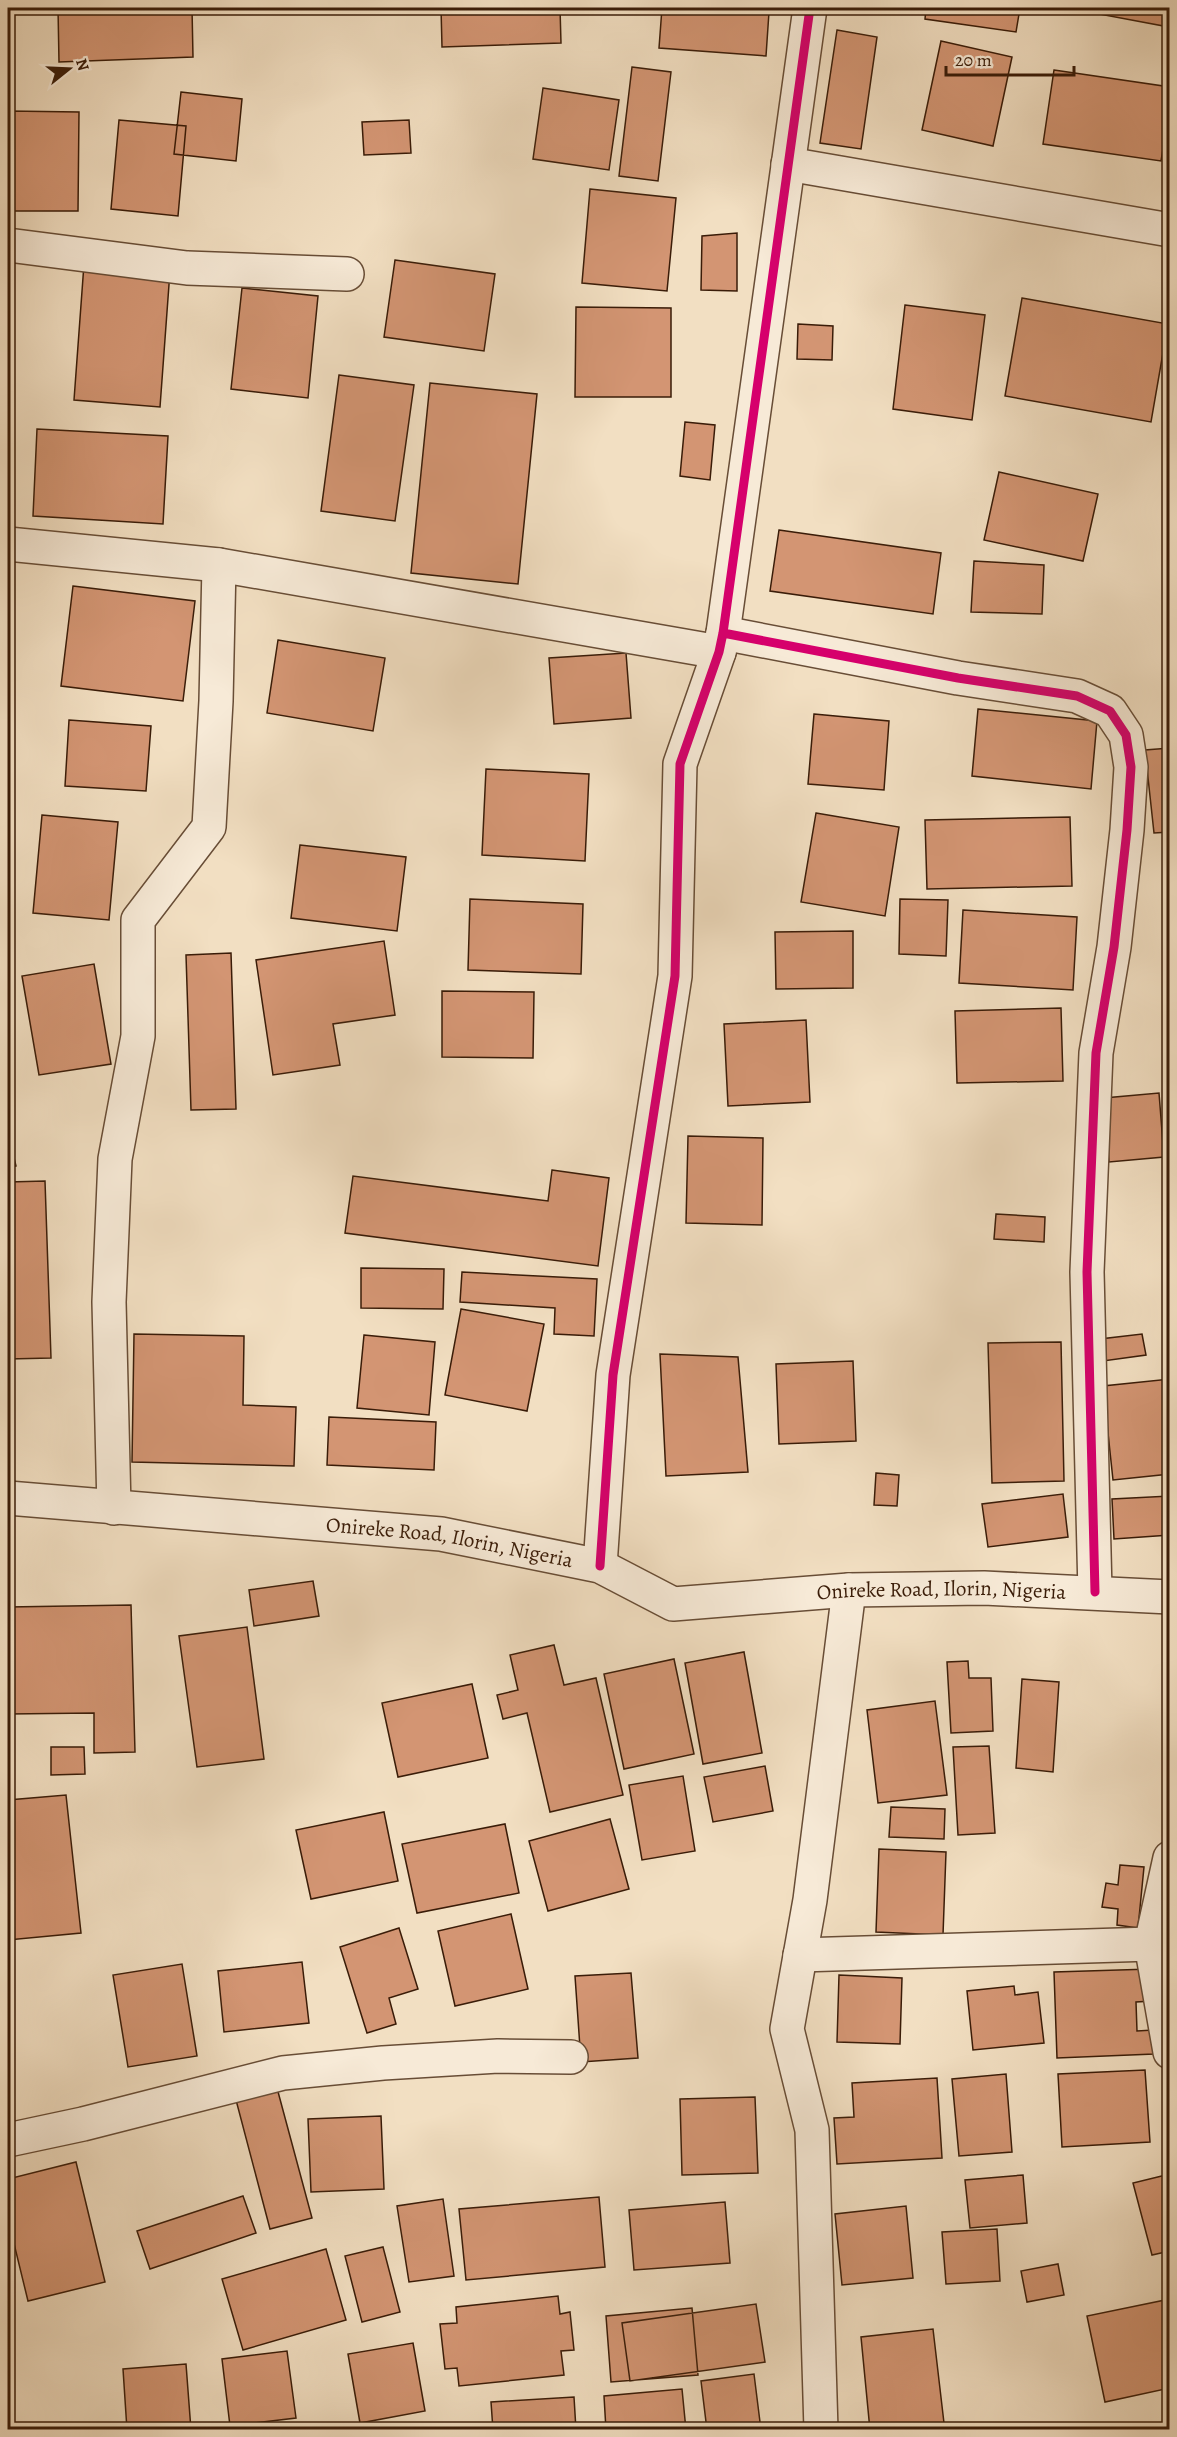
<svg xmlns="http://www.w3.org/2000/svg" width="1177" height="2437" font-family="Alegreya,serif">
<rect width="100%" height="100%" fill="#f2dfc2"/>
<filter id="stains"><feTurbulence type="fractalNoise" baseFrequency=".00333" numOctaves="4"/><feColorMatrix values="0 0 0 0 .2 0 0 0 0 .09 0 0 0 0 .02 0 0 0 .5 -.17"/></filter>
<radialGradient id="worn" r=".72"><stop offset=".6" stop-color="#630" stop-opacity="0"/><stop offset="1" stop-color="#630" stop-opacity=".3"/></radialGradient>
<path fill="#d39573" stroke="#3a1c08" stroke-width="1.5" d="M58 8H192L193 57 59 62Z
M441 8H560L561 43 442 47Z
M662 8H716L769 12 766 56 659 48Z
M926 8H1020L1016 32 925 19Z
M1100 8H1170L1169 27 1099 14Z
M837 30 877 37 861 149 820 143Z
M941 41 1012 57 993 146 922 130Z
M632 67 671 72 658 181 619 176Z
M1054 70 1170 87V108L1161 161 1043 144Z
M543 88 619 100 609 170 533 159Z
M181 92 242 99 236 161 174 154Z
M8 111 79 112 78 211H8Z
M119 120 186 126 178 216 111 209Z
M409 120 411 153 364 155 362 122Z
M590 189 676 198 667 291 582 283Z
M737 233V291L701 290 702 236Z
M395 260 495 274 484 351 384 337Z
M84 264 170 271 160 407 74 400Z
M242 288 318 296 308 398 231 389Z
M1022 298 1168 324 1151 422 1005 396Z
M905 305 985 315 972 420 893 409Z
M576 307 671 308V397H575Z
M798 324 833 326 832 360 797 359Z
M339 375 414 385 395 521 321 511Z
M430 383 537 394 518 584 411 573Z
M8 409H14L10 519 8 518Z
M685 422 715 425 710 480 680 476Z
M37 429 168 436 163 524 33 516Z
M999 472 1098 494 1083 561 984 540Z
M779 530 941 553 933 614 770 591Z
M974 561 1044 565 1042 614 971 612Z
M1170 561V600L1163 599Z
M73 586 195 601 183 701 61 686Z
M278 640 385 658 373 731 267 713Z
M626 653 631 718 554 724 549 658Z
M978 709 1097 721 1091 789 972 776Z
M814 714 889 721 884 790 808 784Z
M69 720 151 726 146 791 65 786Z
M1170 748V832L1154 833 1145 750Z
M486 769 589 774 585 861 482 855Z
M816 813 899 827 885 916 801 902Z
M42 815 118 822 109 920 33 913Z
M1070 817 1072 886 927 889 925 820Z
M300 845 406 857 397 931 291 918Z
M470 899 583 904 581 974 468 970Z
M900 899 948 900 946 956 899 954Z
M963 910 1077 917 1073 990 959 983Z
M853 931V988L776 989 775 932Z
M384 941 395 1015 333 1024 340 1065 273 1075 256 960Z
M231 953 236 1109 191 1110 186 955Z
M94 964 111 1064 39 1075 22 976Z
M442 991 534 992 533 1058 442 1057Z
M1061 1008 1063 1081 957 1083 955 1011Z
M806 1020 810 1102 728 1106 724 1024Z
M1159 1093 1164 1157 1109 1162 1104 1098Z
M8 1134 16 1166 8 1168Z
M688 1136 763 1138 762 1225 686 1223Z
M552 1170 609 1178 598 1266 345 1233 353 1176 548 1201Z
M45 1181 51 1358 8 1359V1182Z
M996 1214 1045 1217 1044 1242 994 1239Z
M361 1268 444 1269 443 1309 361 1308Z
M462 1272 597 1279 594 1336 554 1334 555 1308 460 1302Z
M461 1309 544 1324 527 1411 445 1395Z
M134 1334 244 1336 243 1405 296 1407 294 1466 132 1462Z
M1142 1334 1146 1355 1103 1361 1100 1339Z
M364 1335 435 1342 429 1415 357 1408Z
M1061 1342 1064 1481 992 1483 988 1343Z
M660 1354 738 1357 748 1472 666 1476Z
M853 1361 856 1441 779 1444 776 1364Z
M1170 1379V1474L1113 1480 1103 1386Z
M329 1417 436 1422 434 1470 327 1465Z
M876 1473 899 1475 897 1506 874 1505Z
M1063 1494 1068 1537 988 1547 982 1504Z
M1170 1496V1535L1114 1539 1112 1499Z
M313 1581 319 1616 254 1626 249 1590Z
M131 1605 135 1752 94 1753V1713L8 1714V1607Z
M247 1627 264 1759 197 1767 179 1636Z
M554 1645 564 1685 596 1678 623 1795 550 1812 527 1713 503 1719 497 1695 518 1690 510 1655Z
M744 1652 762 1753 703 1764 685 1663Z
M674 1659 694 1754 624 1769 604 1674Z
M968 1661 969 1678H991L993 1731 951 1733 947 1662Z
M1022 1679 1059 1682 1053 1772 1016 1768Z
M472 1684 488 1758 398 1777 382 1703Z
M935 1701 947 1795 878 1803 867 1710Z
M989 1746 995 1833 958 1835 953 1747Z
M51 1747H84L85 1774 51 1775Z
M765 1766 773 1811 713 1822 704 1777Z
M683 1776 695 1851 642 1860 629 1785Z
M66 1795 81 1933 8 1940V1800Z
M891 1807 945 1809 944 1839 889 1837Z
M384 1812 398 1881 311 1899 296 1830Z
M610 1819 629 1889 548 1911 529 1841Z
M505 1824 519 1893 417 1913 402 1844Z
M879 1849 946 1852 943 1935 876 1932Z
M1120 1865 1144 1867 1138 1928 1117 1925 1118 1909 1102 1907 1106 1883 1118 1885Z
M511 1914 528 1989 455 2006 438 1931Z
M399 1928 418 1989 389 1998 396 2024 367 2033 340 1947Z
M302 1962 309 2023 224 2032 218 1971Z
M182 1964 197 2056 128 2067 113 1975Z
M1151 1969 1152 2001 1136 2002 1137 2031 1153 2030 1154 2054 1057 2058 1054 1972Z
M631 1973 638 2058 581 2062 575 1976Z
M839 1975 902 1978 900 2044 837 2042Z
M1014 1986 1015 1995 1038 1992 1044 2043 973 2050 967 1991Z
M1145 2070 1150 2142 1062 2147 1058 2074Z
M1006 2074 1012 2152 959 2156 952 2079Z
M937 2078 942 2158 837 2164 834 2118 854 2117 852 2083Z
M277 2088 312 2218 270 2229 236 2100Z
M755 2097 758 2173 682 2175 680 2099Z
M381 2116 384 2189 311 2192 308 2119Z
M76 2162 105 2282 28 2301 8 2219V2179Z
M1170 2174V2251L1152 2255 1133 2183Z
M1023 2175 1027 2223 970 2228 965 2180Z
M243 2196 256 2233 150 2269 137 2231Z
M599 2197 605 2267 466 2280 459 2209Z
M443 2199 454 2276 409 2282 397 2206Z
M725 2202 730 2263 634 2270 629 2210Z
M906 2206 913 2278 842 2285 835 2214Z
M997 2229 1000 2281 946 2284 942 2232Z
M383 2247 400 2312 362 2322 345 2256Z
M326 2249 346 2320 243 2350 222 2279Z
M1058 2264 1064 2295 1027 2302 1021 2271Z
M558 2296 560 2314 570 2312 574 2350 561 2351 564 2375 459 2386 457 2368 445 2369 440 2324 457 2323 456 2307Z
M1170 2299V2388L1105 2402 1087 2316Z
M756 2304 765 2362 630 2381 622 2323Z
M692 2308 698 2375 611 2382 606 2316Z
M933 2329 944 2423 908 2427V2430H870L861 2337Z
M413 2343 425 2411 360 2423 348 2354Z
M287 2351 296 2418 230 2426 222 2359Z
M186 2364 191 2430H127L123 2369Z
M754 2374 761 2430H707L701 2381Z
M682 2389 686 2430H606L604 2396Z
M574 2397 576 2430H493L491 2402Z"/>
<g fill="none" stroke-linecap="round" stroke-linejoin="round">
<g stroke="#684d36" stroke-width="36">
<g id="minor">
<path d="M788 164 1170 230"/>
<path d="M8 245 187 268 347 274"/>
<path d="M8 544 219 565 719 652"/>
<path d="M723 633 958 678 1077 696 1110 711 1126 735 1131 767 1127 830 1114 947 1096 1053 1087 1272 1095 1592"/>
<path id="s1" d="M8 1498 441 1534 600 1566 673 1604 849 1590 984 1588 1170 1597"/>
<path d="M114 1508 109 1302 115 1159 138 1036V920L209 827 216 701 219 565"/>
<path d="M600 1566 613 1375 675 976 680 764 719 652 723 633 810 8"/>
<path d="M1170 1858 1151 1944 1170 2052"/>
<path d="M800 1955 1151 1944"/>
<path d="M8 2140 83 2124 283 2073 383 2063 498 2056 571 2057"/>
<path d="M821 2430 812 2130 787 2029 810 1900 849 1590"/>
</g>
</g>
<use href="#minor" stroke="#f7ead7" stroke-width="33"/>
<g stroke="#f7ead7" stroke-width="13">
<path id="cycleway" d="M723 633 958 678 1077 696 1110 711 1126 735 1131 767 1127 830 1114 947 1096 1053 1087 1272 1095 1592
M600 1566 613 1375 675 976 680 764 719 652 723 633 810 8"/>
</g>
<use href="#cycleway" stroke="#d6006c" stroke-width="9"/>
</g>
<g text-anchor="middle" dominant-baseline="central" stroke-width="6" stroke-linejoin="round" paint-order="stroke">
<g font-size="21" fill="#3a1c08" stroke="#f7ead7">
<text stroke="none"><textPath href="#s1" startOffset="444">Onireke Road, Ilorin, Nigeria</textPath></text>
<text stroke="none"><textPath href="#s1" startOffset="948">Onireke Road, Ilorin, Nigeria</textPath></text>
</g>
</g>
<rect width="1177" height="2437" fill="none" stroke="#f2dfc2" stroke-width="30"/>
<rect x="9" y="9" width="1159" height="2419" fill="none" stroke="#3a1c08" stroke-width="3"/>
<rect x="15" y="15" width="1147" height="2407" fill="none" stroke="#3a1c08" stroke-width="1.5"/>
<g transform="translate(69 69) rotate(72)" stroke="#f7ead7" stroke-width="4.5" paint-order="stroke">
<path d="M0-4.5L10 22L0 15L-10 22Z" fill="#3a1c08"/>
<text y="-9" font-size="16" font-weight="bold" text-anchor="middle" fill="#3a1c08">N</text>
</g>
<path d="M946 66v9h128v-9" fill="none" stroke="#3a1c08" stroke-width="3"/>
<text x="955" y="66" font-size="18" fill="#3a1c08" stroke="#f7ead7" stroke-width="4.5" paint-order="stroke">20 m</text>
<rect width="100%" height="100%" filter="url(#stains)"/>
<rect width="100%" height="100%" fill="url(#worn)"/>
</svg>
